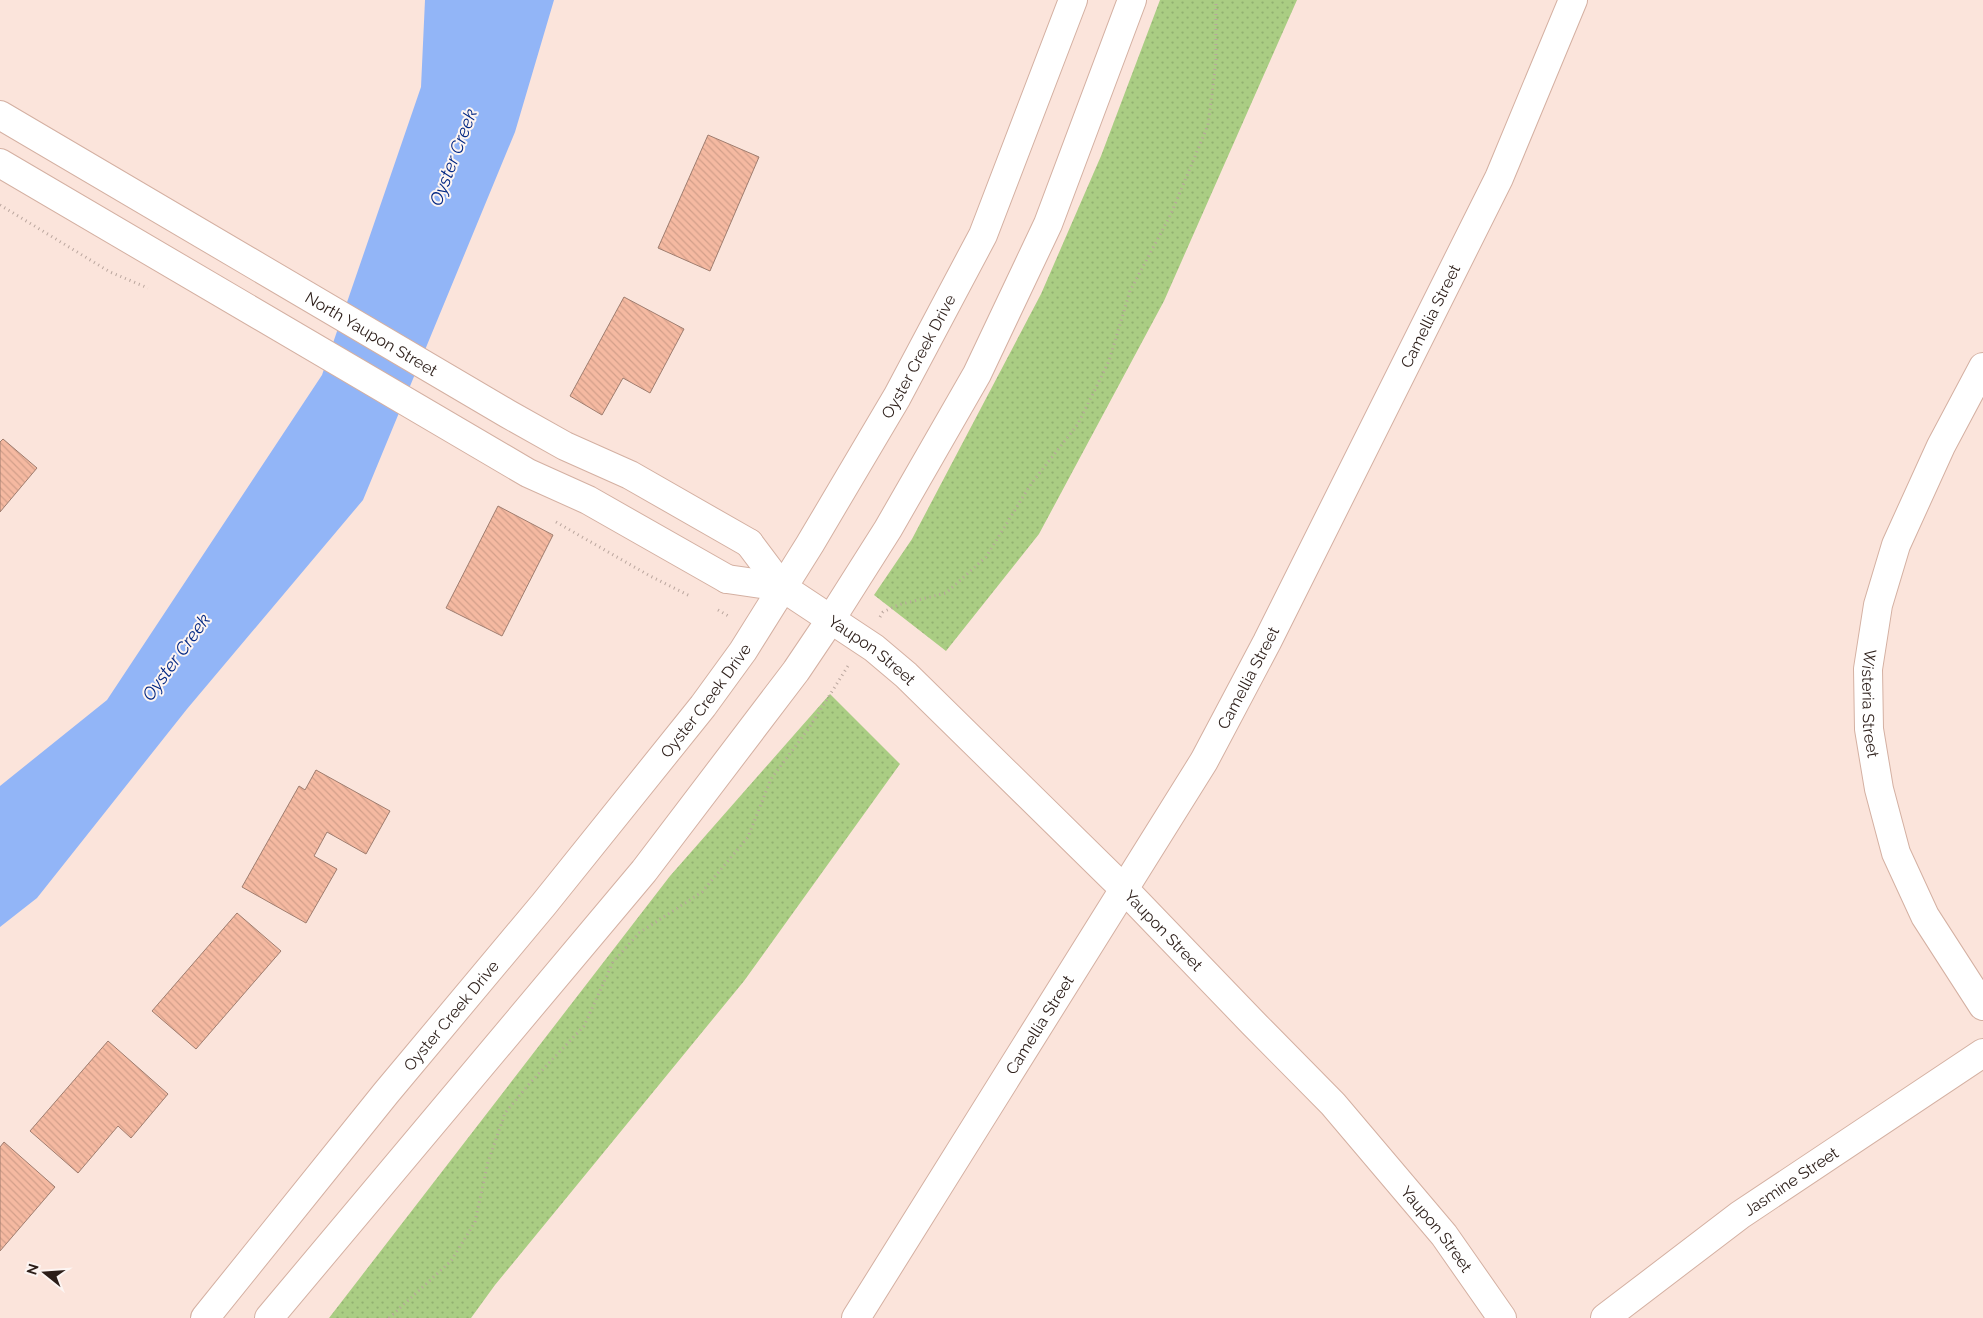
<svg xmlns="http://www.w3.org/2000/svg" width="1983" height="1318" font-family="Raleway,sans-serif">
<defs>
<pattern id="green-dots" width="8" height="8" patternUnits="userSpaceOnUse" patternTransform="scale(1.25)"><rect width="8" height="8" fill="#aacd83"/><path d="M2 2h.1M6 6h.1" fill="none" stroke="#92b071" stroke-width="1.8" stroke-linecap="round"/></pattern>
<pattern id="building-back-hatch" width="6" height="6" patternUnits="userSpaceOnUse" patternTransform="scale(1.25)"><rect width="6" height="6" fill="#f5b9a1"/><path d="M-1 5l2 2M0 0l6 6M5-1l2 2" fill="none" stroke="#d29f8a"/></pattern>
</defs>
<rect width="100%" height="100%" fill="#fbe4db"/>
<path fill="url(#green-dots)" d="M1160 0H1297L1164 301 1039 534 946 651 874 595 912 539 1041 294 1101 156Z
M830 694 900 764 744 981 495 1285 471 1318H329L670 876Z"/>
<path fill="#92b5f7" d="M425 0H554L515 132 363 500 187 709 37 898 0 927V786L107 700 322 375 421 87Z"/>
<path fill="url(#building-back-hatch)" stroke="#9f7d6f" d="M708 135 759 157 710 271 658 248Z
M624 297 684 329 650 393 623 378 602 415 570 396Z
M3 439 37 468 0 512V442Z
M498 506 553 535 502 636 446 608Z
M316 770 390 811 366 854 327 832 314 856 337 869 306 923 242 887 299 786 305 790Z
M237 913 281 951 196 1049 152 1011Z
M108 1041 168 1094 131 1138 118 1126 78 1173 30 1131Z
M4 1142 55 1187 0 1251V1147Z"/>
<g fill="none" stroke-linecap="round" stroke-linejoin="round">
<g stroke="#d4b0a2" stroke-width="30">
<g id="minor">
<path id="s1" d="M1983 367 1941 446 1896 545 1878 605 1868 669 1869 729 1879 789 1896 853 1925 916 1983 1006"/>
<path id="s2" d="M856 1318 1204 761 1267 642 1499 178 1573 0"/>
<path id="s3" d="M1605 1318 1740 1215 1983 1053"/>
</g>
</g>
<g stroke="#d4b0a2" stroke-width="30">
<g id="tertiary">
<path id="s4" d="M749 543 782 587 874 648 906 675 1124 889 1253 1023 1333 1104 1444 1235 1502 1318"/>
<path d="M727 579 782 587"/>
</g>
</g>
<g stroke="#d4b0a2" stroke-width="30">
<g id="secondary">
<path id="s5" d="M0 115 508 414 565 446 630 475 749 543"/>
<path d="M0 163 528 473 588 500 727 579"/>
<path id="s6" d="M205 1318 386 1093 544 904 703 706 743 651 810 544 897 397 983 235 1073 0"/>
<path d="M269 1318 644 871 796 671 831 619 888 529 977 374 1048 224 1132 0"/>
</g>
</g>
<path stroke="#baa69e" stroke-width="3" stroke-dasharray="1 4" stroke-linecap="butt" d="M0 205 110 272 148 288
M556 522 650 576 690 596
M718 610 730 617
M880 617 883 612 898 605 946 593 986 557 1031 484 1078 424 1109 361 1130 291 1171 214 1208 125 1216 62V0
M389 1318 451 1261 475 1222 488 1162 505 1113 530 1083 584 1026 613 962 639 933 702 892 748 837 771 779 809 728 848 666"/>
<use href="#minor" stroke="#fff" stroke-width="28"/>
<use href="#tertiary" stroke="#fff" stroke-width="28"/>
<use href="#secondary" stroke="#fff" stroke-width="28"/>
</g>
<g text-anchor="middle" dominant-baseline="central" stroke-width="4" stroke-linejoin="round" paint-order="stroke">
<g font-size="16" fill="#2c1e19" stroke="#fdf5f2">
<text stroke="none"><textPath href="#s2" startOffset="1156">Camellia Street</textPath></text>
<text stroke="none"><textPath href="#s5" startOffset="431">North Yaupon Street</textPath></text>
<text stroke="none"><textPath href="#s6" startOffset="1200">Oyster Creek Drive</textPath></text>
<text stroke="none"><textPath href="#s4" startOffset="165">Yaupon Street</textPath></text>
<text stroke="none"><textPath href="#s2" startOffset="751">Camellia Street</textPath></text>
<text stroke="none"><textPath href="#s6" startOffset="795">Oyster Creek Drive</textPath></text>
<text stroke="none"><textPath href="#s1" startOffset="360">Wisteria Street</textPath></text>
<text stroke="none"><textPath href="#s4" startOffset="570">Yaupon Street</textPath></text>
<text stroke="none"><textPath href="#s6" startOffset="390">Oyster Creek Drive</textPath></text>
<text stroke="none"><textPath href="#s2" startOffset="346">Camellia Street</textPath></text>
<text stroke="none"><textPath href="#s3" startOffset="231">Jasmine Street</textPath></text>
<text stroke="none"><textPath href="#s4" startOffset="975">Yaupon Street</textPath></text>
</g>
<g font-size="18" font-style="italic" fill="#032884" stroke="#fdf5f2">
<text transform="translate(453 157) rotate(-69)">Oyster Creek</text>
<text transform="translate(176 657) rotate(-54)">Oyster Creek</text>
</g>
</g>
<g transform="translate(45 1273) rotate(287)" stroke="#fdf5f2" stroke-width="4" paint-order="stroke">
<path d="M0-4L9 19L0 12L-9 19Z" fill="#2c1e19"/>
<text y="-8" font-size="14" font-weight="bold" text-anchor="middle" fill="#2c1e19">N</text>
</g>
</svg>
